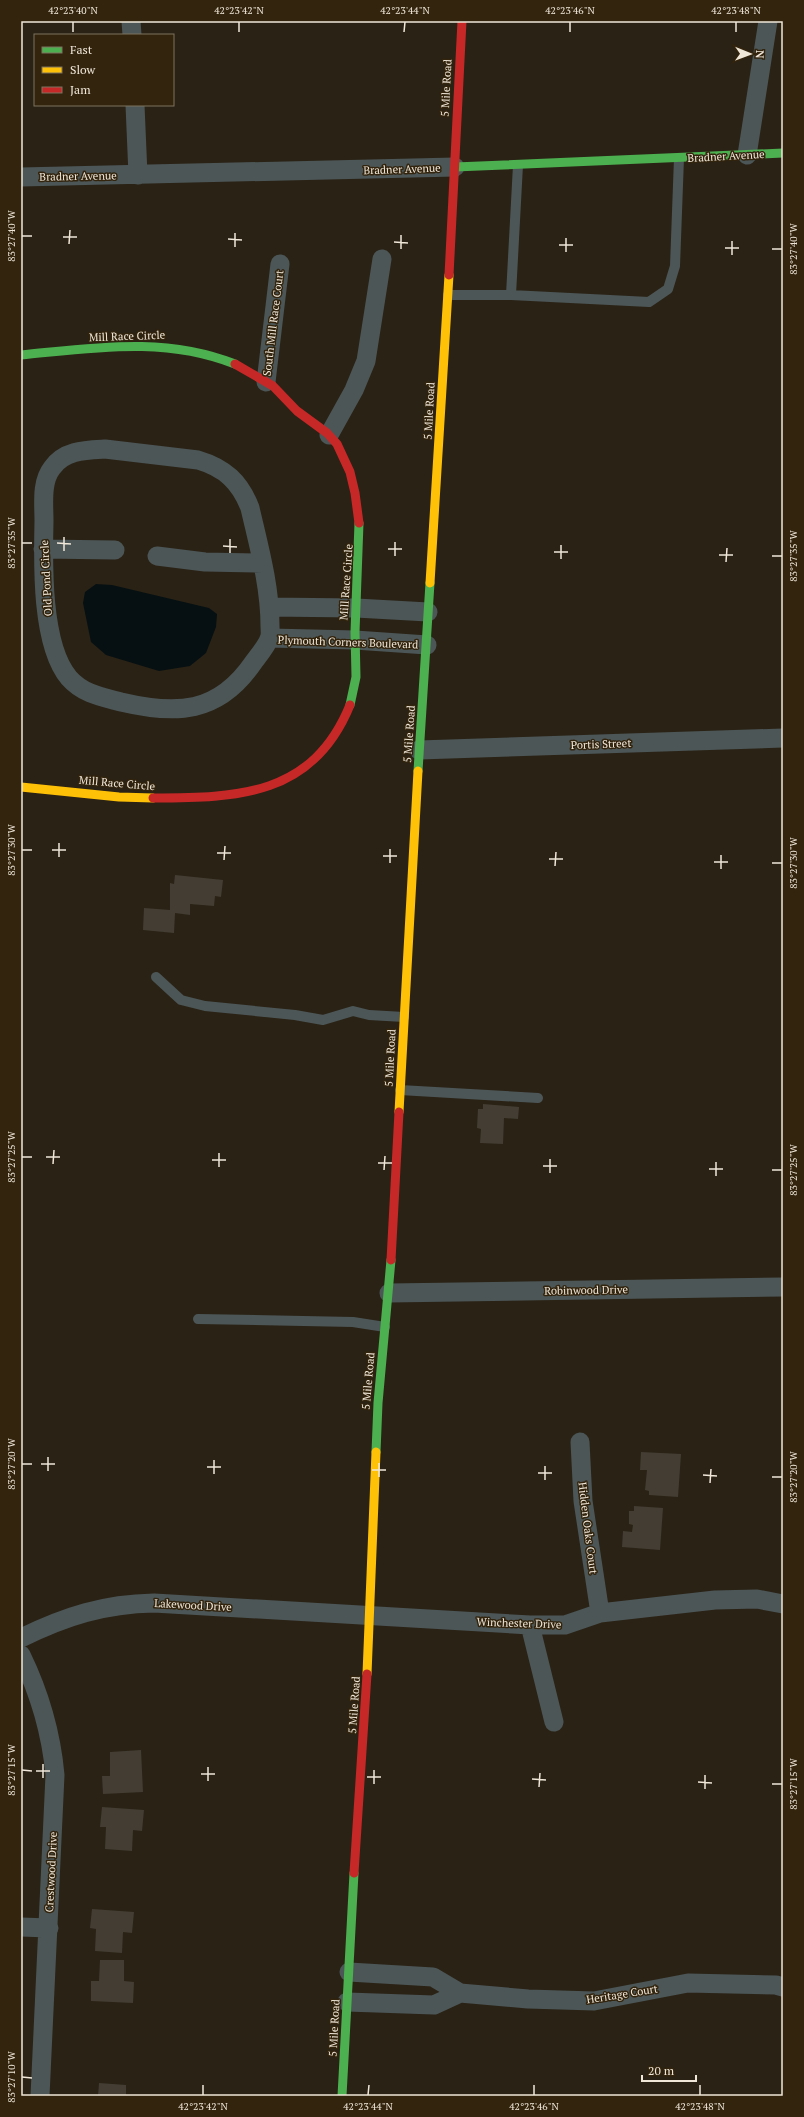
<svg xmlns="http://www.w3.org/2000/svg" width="804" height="2117" font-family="'PT Serif',serif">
<rect width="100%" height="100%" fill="#2a2215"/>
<path fill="#061012" d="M96 584 112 585 209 608 217 614 216 627 206 653 190 666 159 671 106 655 91 642 83 603 85 592Z"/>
<path fill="#433d33" d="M175 875 223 880 221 897 215 896 214 906 190 904V915L175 913 174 933 143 930 144 908 170 910V883L174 884Z
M483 1104 519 1107 518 1119 504 1118 503 1144 480 1143 481 1129 477 1128 478 1109H483Z
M641 1452 681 1454 678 1497 649 1495V1491L645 1490 647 1470H640Z
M634 1506 663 1508 660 1550 622 1547 623 1531 632 1532 633 1525 629 1524V1511H634Z
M141 1750 143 1792 103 1794 102 1776H110V1752Z
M102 1807 144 1810 142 1831 133 1830 132 1851 105 1849 106 1827H100Z
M92 1909 134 1912 132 1933 123 1932 122 1953 95 1951 96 1929 90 1928Z
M100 1960H124V1981L134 1982 133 2003 91 2001V1981H99Z
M99 2083 126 2085V2096H98Z"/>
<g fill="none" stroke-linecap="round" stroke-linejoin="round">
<path stroke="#4c5657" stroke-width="10" d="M448 295H511L649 302 668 289 675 266 679 158
M511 295 518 165
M156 977 181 1000 205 1006 295 1015 323 1020 353 1011 369 1015 404 1017
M400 1090 538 1098
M198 1319 353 1322 385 1327"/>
<path stroke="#4c5657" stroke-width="19" d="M131 21 132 35
M135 105 138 175
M747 155 768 21
M21 177 455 167
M266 382 280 264
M329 435 354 390 366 361 382 259
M105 449 198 460C225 468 240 482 250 508 259 547 270 586 270 626 270 630 271 635 269 639 266 647 258 656 253 663 218 714 176 715 121 702 102 697 83 694 69 678 41 645 43 563 44 521 44 504 41 482 52 468 64 450 86 450 105 449Z
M43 549 115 550
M157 556 205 562 262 563
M270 607 356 608 428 612
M270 638 355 640 427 645
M419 750 783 738
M389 1293 783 1287
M580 1442 583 1501 600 1613
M530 1625 554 1722
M21 1638C66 1616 104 1604 154 1603L530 1625H565L600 1613 715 1600 757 1599 783 1604
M21 1655C40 1694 51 1731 55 1775L40 2096
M21 1927 49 1928
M349 1972 433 1977 460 1993 528 1999 594 2001 688 1983 776 1985 783 1987
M347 2002 434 2005 460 1993"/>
<path stroke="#4caf50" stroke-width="9" d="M455 167 783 153
M21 355C95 348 164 336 235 364
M350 705 356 677 355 632 359 523
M418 771 430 583
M376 1452 378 1403 391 1260
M342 2096 354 1873"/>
<path stroke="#ffc107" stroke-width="9" d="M430 583 449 275
M21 787 119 797 153 798
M399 1112 418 771
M367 1674 376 1452"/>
<path stroke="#c62828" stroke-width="9" d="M449 275 462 21
M235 364 273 386 297 411 327 433 337 444 350 472 355 493 359 523
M153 798C238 798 313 796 350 705
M391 1260 399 1112
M354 1873 367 1674"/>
</g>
<path fill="none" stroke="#f0e7d9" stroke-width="1.5" d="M73 32V22M239 32V22M404 32 405 22M570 32V22M736 32V22M22 236H32M63 237H77M228 239 242 240M394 242 408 243M69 244 70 230M559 245H573M235 247V233M725 248H739M401 249V235M772 249H782M566 252V238M732 255V241M22 543H32M57 543 71 544M223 546 237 547M388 549H402M64 551V537M554 552H568M230 553V539M719 555H733M395 556V542M772 556H782M561 559V545M726 562 727 548M22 850H32M52 850H66M217 853H231M383 856H397M59 857V843M549 859H563M224 860 225 846M714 862H728M390 863V849M772 863H782M555 866 556 852M721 869V855M22 1157H32M46 1157H60M212 1160H226M378 1163H392M53 1164 54 1150M543 1166H557M219 1167V1153M709 1169H723M384 1170 385 1156M772 1170H782M550 1173V1159M716 1176V1162M22 1464H32M41 1464H55M207 1467H221M372 1470H386M48 1471V1457M538 1473H552M214 1474V1460M703 1475 717 1476M379 1477V1463M772 1477H782M545 1480V1466M710 1483 711 1469M22 1770 32 1771M36 1771H50M201 1774H215M367 1777H381M43 1778V1764M532 1779 546 1780M208 1781V1767M698 1782 712 1783M374 1784V1770M772 1784H782M539 1787 540 1773M705 1789V1775M22 2077 32 2078M203 2095V2085M368 2095 369 2085M534 2095V2085M700 2095V2085"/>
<g text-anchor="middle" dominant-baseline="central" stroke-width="3" stroke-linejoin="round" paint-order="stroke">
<g font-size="11" fill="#f0e7d9" stroke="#32240d">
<text transform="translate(446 88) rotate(-87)">5 Mile Road</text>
<text transform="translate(726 156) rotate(-3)">Bradner Avenue</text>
<text transform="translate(402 169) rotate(-2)">Bradner Avenue</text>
<text transform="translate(78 176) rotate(-1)">Bradner Avenue</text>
<text transform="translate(273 323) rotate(-83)">South Mill Race Court</text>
<text transform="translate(127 336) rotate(-2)">Mill Race Circle</text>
<text transform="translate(429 411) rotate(-87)">5 Mile Road</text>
<text transform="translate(46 578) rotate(-93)">Old Pond Circle</text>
<text transform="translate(346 582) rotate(-86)">Mill Race Circle</text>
<text transform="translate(348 642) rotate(2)">Plymouth Corners Boulevard</text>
<text transform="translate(409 734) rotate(-86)">5 Mile Road</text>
<text transform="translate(601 744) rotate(-2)">Portis Street</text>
<text transform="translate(117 783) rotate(5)">Mill Race Circle</text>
<text transform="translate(390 1058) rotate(-87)">5 Mile Road</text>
<text transform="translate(586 1290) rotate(-1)">Robinwood Drive</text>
<text transform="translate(368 1381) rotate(-85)">5 Mile Road</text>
<text transform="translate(588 1528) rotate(83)">Hidden Oaks Court</text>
<text transform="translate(193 1605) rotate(3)">Lakewood Drive</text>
<text transform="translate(519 1623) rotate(2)">Winchester Drive</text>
<text transform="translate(354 1705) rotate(-86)">5 Mile Road</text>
<text transform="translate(51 1872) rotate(-87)">Crestwood Drive</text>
<text transform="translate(622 1994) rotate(-9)">Heritage Court</text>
<text transform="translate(334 2028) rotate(-87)">5 Mile Road</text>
</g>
</g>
<rect width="804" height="2117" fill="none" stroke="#32240d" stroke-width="44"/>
<rect x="34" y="34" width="140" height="72" fill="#32240d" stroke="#7e725f"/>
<rect x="42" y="47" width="20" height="6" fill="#4caf50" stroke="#7e725f"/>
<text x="70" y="54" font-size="12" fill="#f0e7d9">Fast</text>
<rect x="42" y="67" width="20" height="6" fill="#ffc107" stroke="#7e725f"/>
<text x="70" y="74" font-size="12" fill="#f0e7d9">Slow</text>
<rect x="42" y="87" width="20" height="6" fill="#c62828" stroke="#7e725f"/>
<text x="70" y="94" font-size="12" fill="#f0e7d9">Jam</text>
<g transform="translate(750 54) rotate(91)" stroke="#32240d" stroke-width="3" paint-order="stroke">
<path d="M0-3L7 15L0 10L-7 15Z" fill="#f0e7d9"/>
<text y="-6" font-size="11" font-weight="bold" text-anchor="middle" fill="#f0e7d9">N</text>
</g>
<path d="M642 2075v6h54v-6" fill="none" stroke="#f0e7d9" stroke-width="2"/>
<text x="648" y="2075" font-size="12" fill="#f0e7d9" stroke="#32240d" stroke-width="3" paint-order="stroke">20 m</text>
<rect x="22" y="22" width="760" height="2073" fill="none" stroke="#f0e7d9" stroke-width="1.5"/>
<g font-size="10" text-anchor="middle" fill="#f0e7d9">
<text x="73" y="14">42°23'40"N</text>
<text x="239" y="14">42°23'42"N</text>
<text x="405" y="14">42°23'44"N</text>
<text x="570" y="14">42°23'46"N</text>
<text x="736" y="14">42°23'48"N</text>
<text transform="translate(11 236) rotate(-90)" y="4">83°27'40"W</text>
<text transform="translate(793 249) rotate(-90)" y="4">83°27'40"W</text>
<text transform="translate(11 543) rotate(-90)" y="4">83°27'35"W</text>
<text transform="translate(793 556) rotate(-90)" y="4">83°27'35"W</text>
<text transform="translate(11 850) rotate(-90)" y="4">83°27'30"W</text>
<text transform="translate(793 863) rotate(-90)" y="4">83°27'30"W</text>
<text transform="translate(11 1157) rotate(-90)" y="4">83°27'25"W</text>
<text transform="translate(793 1170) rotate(-90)" y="4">83°27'25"W</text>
<text transform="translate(11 1464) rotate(-90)" y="4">83°27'20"W</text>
<text transform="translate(793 1477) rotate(-90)" y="4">83°27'20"W</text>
<text transform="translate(11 1770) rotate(-90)" y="4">83°27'15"W</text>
<text transform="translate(793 1784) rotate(-90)" y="4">83°27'15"W</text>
<text transform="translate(11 2077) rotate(-90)" y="4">83°27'10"W</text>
<text x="203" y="2110">42°23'42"N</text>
<text x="368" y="2110">42°23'44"N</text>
<text x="534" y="2110">42°23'46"N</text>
<text x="700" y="2110">42°23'48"N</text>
</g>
</svg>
